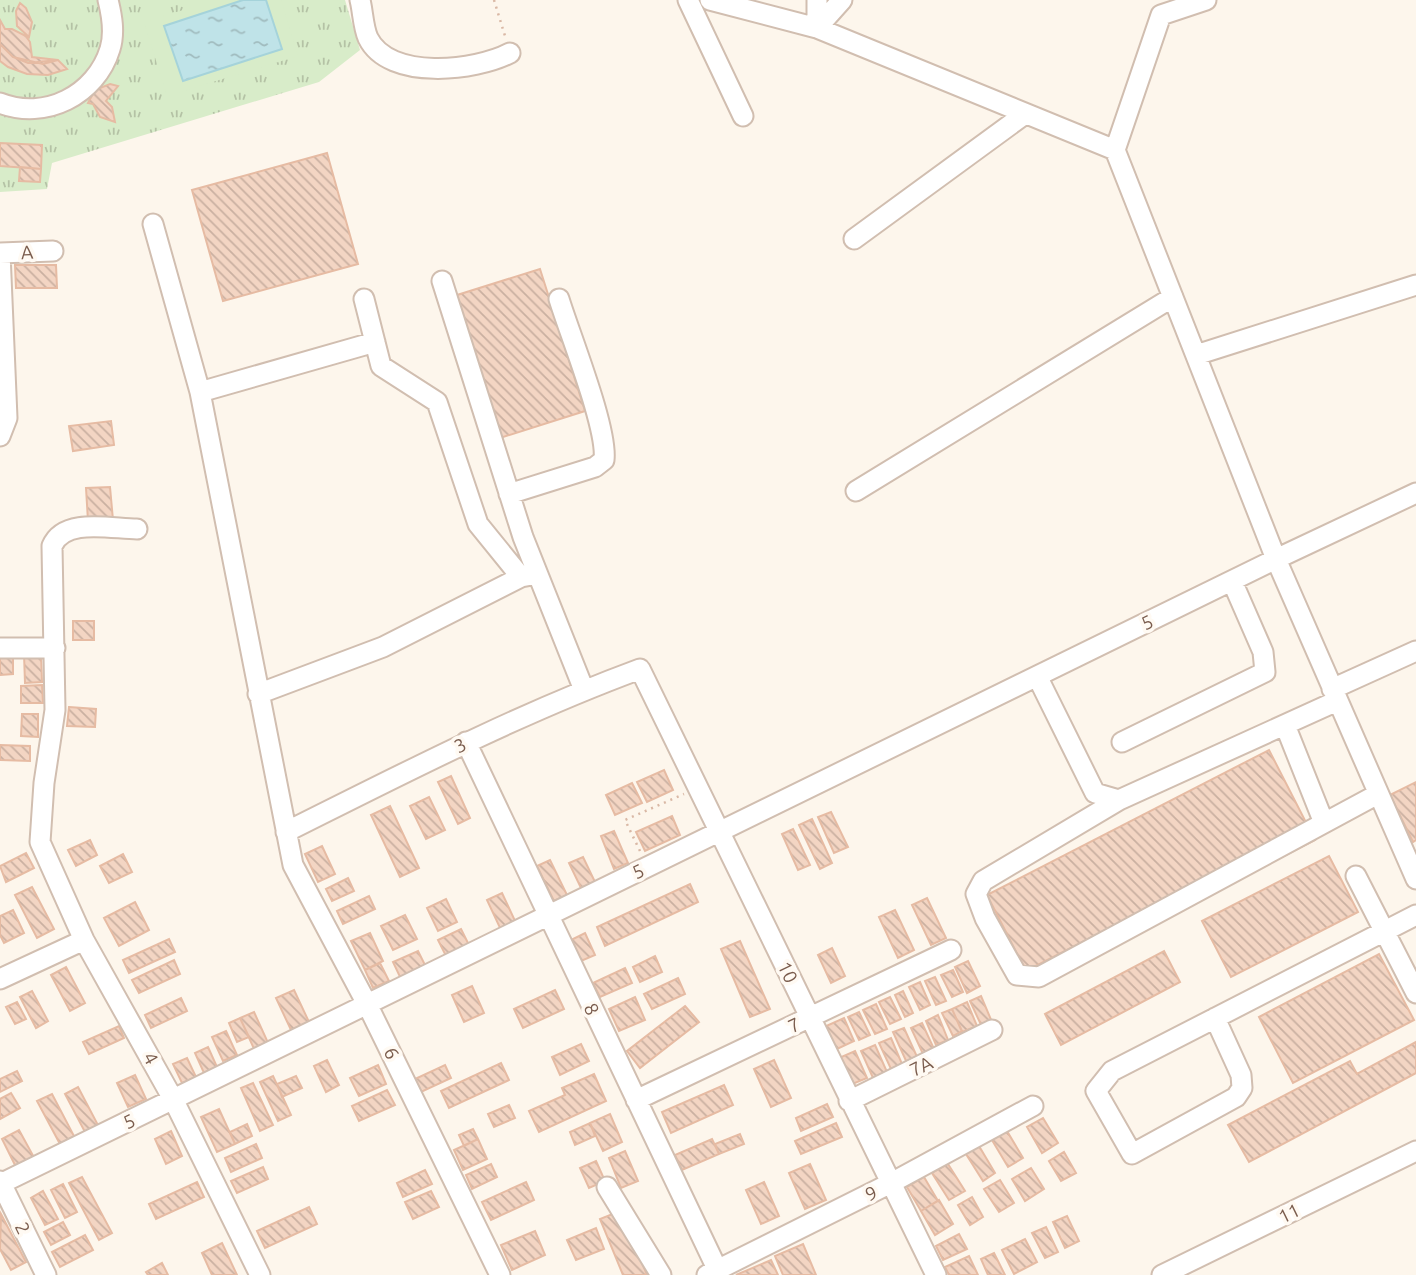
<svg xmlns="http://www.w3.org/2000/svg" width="1416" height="1275" font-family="Ubuntu,sans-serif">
<defs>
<pattern id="grass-tufts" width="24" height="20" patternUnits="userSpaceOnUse" patternTransform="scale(1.75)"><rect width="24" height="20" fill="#d8ecc9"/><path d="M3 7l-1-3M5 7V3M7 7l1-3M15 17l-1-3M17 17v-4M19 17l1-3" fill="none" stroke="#b4c2a5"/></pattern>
<pattern id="water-ripples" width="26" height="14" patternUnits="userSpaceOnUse" patternTransform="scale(1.75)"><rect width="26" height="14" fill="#bfe3e8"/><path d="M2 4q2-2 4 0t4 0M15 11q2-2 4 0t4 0" fill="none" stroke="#a0bbbe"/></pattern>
<pattern id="building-back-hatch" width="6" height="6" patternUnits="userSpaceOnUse" patternTransform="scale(1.75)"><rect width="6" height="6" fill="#f3d5c3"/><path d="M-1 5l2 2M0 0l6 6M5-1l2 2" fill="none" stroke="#cab0a1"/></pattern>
</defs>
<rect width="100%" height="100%" fill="#fdf6ec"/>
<path fill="url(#grass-tufts)" d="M0 0H345L360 50 319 82 52 163 47 189 0 192Z"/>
<path fill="#d8ecc9" d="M195 0H281L298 56 167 96 144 22 196 6Z"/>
<path fill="url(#water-ripples)" stroke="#a5d3da" stroke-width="2" d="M243 0H266L282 49 183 81 164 26Z"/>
<path fill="url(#building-back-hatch)" stroke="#e6bba3" stroke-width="2" d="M20 3 26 8 32 22 29 37 17 26 16 11Z
M0 20 5 29H12L26 36 30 42 32 57 58 60 43 64 13 57 0 44Z
M0 44 13 57 28 63 58 60 67 69 48 75 27 74 8 67 0 61Z
M110 84 118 86 106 101 112 107 115 122 100 117 93 104 88 103 95 90Z
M0 143 42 145 41 169 0 166Z
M327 153 358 264 223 301 192 190Z
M20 167 41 169 40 182 19 181Z
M15 265H56L57 288H16Z
M540 269 585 411 500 438 454 296Z
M111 421 114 445 73 451 69 426Z
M110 487 113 520 88 521 86 488Z
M73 621H94V640H73Z
M0 651H13V674L0 675Z
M41 653 42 682 25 683 24 654Z
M42 685 43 703H21V686Z
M69 707 96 709 95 727 67 726Z
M22 714H38V737L21 736Z
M0 745 30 746V761L0 760Z
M1269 750 1315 840 1163 918 1156 904 1026 971 987 895Z
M664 770 673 790 647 802 637 782Z
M451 776 470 818 458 824 438 782Z
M1416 782V840L1413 842 1390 795Z
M632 783 642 803 615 815 606 795Z
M429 797 445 830 426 839 410 806Z
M390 806 419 868 400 877 371 815Z
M831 812 848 847 834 853 818 817Z
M672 816 680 835 645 851 636 832Z
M812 819 832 863 820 869 799 825Z
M793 829 810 865 798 870 782 834Z
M614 831 628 863 614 869 601 836Z
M90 840 97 855 76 866 68 850Z
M322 846 335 874 318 882 305 854Z
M26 853 34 868 6 882 0 866Z
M123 854 132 872 109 883 100 866Z
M1329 856 1358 912 1231 977 1202 921Z
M583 857 595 882 581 888 569 863Z
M550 860 567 895 554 901 537 866Z
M348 878 354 891 332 901 326 889Z
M690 884 698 902 605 946 597 927Z
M32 887 54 929 37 938 15 895Z
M502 893 516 923 501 930 487 900Z
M369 896 375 909 343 924 337 911Z
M927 898 946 938 931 945 912 905Z
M446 899 457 922 438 931 427 908Z
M135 902 149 930 119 946 104 918Z
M13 910 24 933 4 943 0 935V916Z
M895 910 914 950 898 958 879 917Z
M405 915 417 939 393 950 381 926Z
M461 929 469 945 446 956 438 940Z
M370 933 383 961 365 970 351 941Z
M585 933 595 955 581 961 571 940Z
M169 939 175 952 129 973 123 960Z
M740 941 770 1009 750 1017 721 949Z
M832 948 845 976 831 983 818 955Z
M418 951 426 967 401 979 393 962Z
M1164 951 1180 982 1061 1045 1045 1014Z
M1379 954 1414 1020 1293 1083 1259 1017Z
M655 956 662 972 640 982 633 967Z
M174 960 180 974 139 993 132 980Z
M968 961 980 986 967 993 955 967Z
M380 963 389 981 373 988 365 970Z
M66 967 85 1003 70 1011 51 975Z
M625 968 632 983 600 997 593 983Z
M953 970 963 992 952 997 941 975Z
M935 977 946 1001 936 1005 925 981Z
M678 978 685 994 652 1009 644 994Z
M920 982 930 1005 920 1010 909 987Z
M472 986 484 1013 464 1022 452 995Z
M294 990 309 1022 291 1030 276 998Z
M555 990 564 1009 523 1028 514 1009Z
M32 991 48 1021 36 1028 20 997Z
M903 991 913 1013 905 1017 895 995Z
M981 996 992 1022 982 1027 970 1001Z
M635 997 645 1020 619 1031 609 1009Z
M890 997 901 1019 890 1024 879 1002Z
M181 998 187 1011 151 1028 145 1015Z
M17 1002 26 1019 15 1024 6 1007Z
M967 1002 977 1026 962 1032 952 1009Z
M876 1004 887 1029 875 1034 863 1010Z
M685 1006 699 1022 640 1068 627 1051Z
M952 1009 962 1031 953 1036 942 1013Z
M254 1012 269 1045 255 1051 240 1018Z
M859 1012 870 1035 859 1040 848 1017Z
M938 1015 948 1040 936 1045 926 1021Z
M240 1018 249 1037 237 1042 229 1023Z
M844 1018 854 1041 835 1050 824 1027Z
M922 1023 934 1049 923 1054 911 1028Z
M119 1026 124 1038 89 1054 83 1042Z
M904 1028 918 1059 907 1063 893 1032Z
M226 1031 237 1055 223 1061 212 1037Z
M891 1038 902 1064 891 1069 879 1043Z
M1416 1042V1073L1249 1162 1228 1125 1350 1061 1357 1074Z
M581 1044 589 1061 560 1075 552 1057Z
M875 1045 887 1072 873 1078 861 1051Z
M208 1047 217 1067 204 1073 195 1053Z
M855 1051 867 1078 850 1085 839 1058Z
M187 1058 196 1077 182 1083 173 1064Z
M327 1060 339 1085 326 1092 314 1066Z
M774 1060 791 1098 771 1107 754 1069Z
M501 1063 509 1080 449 1108 441 1091Z
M378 1065 386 1084 359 1096 350 1078Z
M445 1065 451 1078 421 1092 415 1079Z
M17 1071 22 1081 0 1092V1079Z
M594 1074 606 1101 539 1132 529 1111 565 1095 562 1088Z
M135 1075 146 1099 128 1107 117 1083Z
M273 1076 291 1115 278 1121 260 1082Z
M296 1076 302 1088 282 1097 277 1084Z
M253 1083 273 1125 260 1131 241 1088Z
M724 1085 733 1105 671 1133 662 1112Z
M78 1087 99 1127 86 1134 65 1094Z
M387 1090 395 1105 359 1121 352 1106Z
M11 1093 20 1108 0 1119V1099Z
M52 1094 74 1136 60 1144 37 1101Z
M827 1104 833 1117 801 1131 796 1118Z
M509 1105 515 1118 494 1127 488 1114Z
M219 1109 235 1144 217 1152 201 1117Z
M610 1114 622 1142 603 1151 590 1123Z
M1043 1118 1058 1143 1042 1153 1027 1127Z
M590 1123 595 1136 575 1145 570 1132Z
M836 1123 842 1137 801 1154 795 1141Z
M247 1124 252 1136 235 1144 230 1132Z
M473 1129 478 1139 464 1146 459 1135Z
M19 1130 36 1161 18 1171 2 1139Z
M171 1131 182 1156 166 1164 155 1139Z
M1007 1131 1023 1158 1008 1167 992 1140Z
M740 1134 744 1144 719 1154 715 1144Z
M478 1139 487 1159 463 1170 454 1150Z
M712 1139 719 1154 682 1170 675 1155Z
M256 1144 262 1158 231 1172 225 1158Z
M979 1146 995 1173 983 1181 966 1154Z
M625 1151 638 1181 621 1188 609 1158Z
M1064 1152 1076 1173 1061 1181 1049 1161Z
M596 1161 605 1181 589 1188 580 1168Z
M491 1164 497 1177 472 1189 466 1175Z
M810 1164 826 1200 805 1209 789 1173Z
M948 1164 965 1191 949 1200 932 1173Z
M263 1167 268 1179 237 1193 231 1181Z
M1031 1168 1044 1189 1025 1201 1012 1179Z
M425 1170 432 1184 403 1197 397 1183Z
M82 1177 112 1233 99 1240 69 1183Z
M924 1177 938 1201 921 1211 907 1187Z
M1000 1180 1014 1203 999 1212 984 1189Z
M197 1182 204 1197 156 1219 149 1204Z
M526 1182 534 1200 491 1220 482 1202Z
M764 1182 779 1216 761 1224 746 1190Z
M63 1184 77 1212 65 1218 51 1190Z
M43 1191 58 1219 45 1225 31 1198Z
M431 1191 439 1207 413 1219 405 1202Z
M972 1197 983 1217 970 1225 958 1205Z
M939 1200 953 1224 935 1235 921 1211Z
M309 1207 317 1224 265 1248 257 1231Z
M620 1211 647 1275H623L600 1219Z
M1 1214 26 1262 11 1270 0 1249Z
M1067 1216 1079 1241 1065 1248 1053 1222Z
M63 1222 70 1235 51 1245 44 1232Z
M1046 1227 1058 1252 1045 1258 1032 1233Z
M596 1228 604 1249 576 1260 567 1240Z
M535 1231 545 1255 512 1270 501 1245Z
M959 1234 967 1249 943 1260 936 1246Z
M85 1235 93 1250 60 1267 52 1252Z
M1025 1239 1037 1262 1014 1274 1002 1250Z
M222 1243 237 1275H212L202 1253Z
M803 1244 816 1275H783L775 1256Z
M994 1253 1005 1275H988L981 1259Z
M969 1256 978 1275H949L945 1267Z
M771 1260 778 1275H736Z
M162 1263 168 1275H148L146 1272Z"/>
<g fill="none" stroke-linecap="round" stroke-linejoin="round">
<g stroke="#d1beb0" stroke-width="23">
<path id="minor" d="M360 0C363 12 363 27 368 38 389 81 476 71 510 53
M688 0 743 116
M710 0 817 28 1115 150
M817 0V28L842 0
M1206 0 1161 15 1115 150 1276 559 1416 493
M0 103C45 121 96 95 110 49 115 33 112 16 108 0
M153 224 200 392 293 865 367 1004 500 1275
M854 239 1025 114
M0 253 53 251
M442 281 523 537 584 690
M364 299 381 366 437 402 478 524 521 577 537 574
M1196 355 1416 285
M200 392 375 342
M0 436 7 418 0 253
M856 491 1173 297
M509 494 595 467 604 460C608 429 570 335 559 299
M137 529C112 529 64 517 52 546L55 710 44 783 40 842 84 940 173 1099 260 1275
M0 648H55
M1037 676 1095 793 1119 800 1337 701
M1332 689 1416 651
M258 694 383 647 521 577
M1285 725 1324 823
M466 742 720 1275
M1122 742 1265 672 1263 652 1232 581
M1119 800 983 881 976 894 985 918 1017 975 1039 977 1378 794
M286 832C402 774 518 714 640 669L936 1275
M1356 876 1416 993
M0 979 84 940
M1215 1018 1241 1075 1242 1088 1236 1097 1132 1154 1096 1091 1112 1071 1416 915
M636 1100 951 950
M849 1101 992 1030
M0 1181 46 1275
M0 1184 1276 559 1416 879
M607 1187 661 1275
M707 1275 891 1183 1033 1106
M1162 1275 1416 1151"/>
</g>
<path stroke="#d9b8a5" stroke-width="2.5" stroke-dasharray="2 5" stroke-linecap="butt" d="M494 0 505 36
M640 851 625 820 684 794"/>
<use href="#minor" stroke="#fff" stroke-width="19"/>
</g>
<g text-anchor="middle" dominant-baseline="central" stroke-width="7" stroke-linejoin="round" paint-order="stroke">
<g font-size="19" fill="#7a5c4d" stroke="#fffaf3">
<text transform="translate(27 252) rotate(-3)">A</text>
<text transform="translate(1147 622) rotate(-26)">5</text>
<text transform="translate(460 745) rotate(-26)">3</text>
<text transform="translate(638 871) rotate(-26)">5</text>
<text transform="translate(788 972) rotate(64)">10</text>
<text transform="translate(592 1009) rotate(64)">8</text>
<text transform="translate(794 1025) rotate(-25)">7</text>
<text transform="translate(392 1053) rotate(64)">6</text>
<text transform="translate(151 1058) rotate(61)">4</text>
<text transform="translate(921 1066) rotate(-26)">7A</text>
<text transform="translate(129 1121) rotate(-26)">5</text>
<text transform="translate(871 1193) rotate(-26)">9</text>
<text transform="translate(1289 1213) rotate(-26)">11</text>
<text transform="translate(23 1228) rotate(64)">2</text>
</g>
</g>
</svg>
